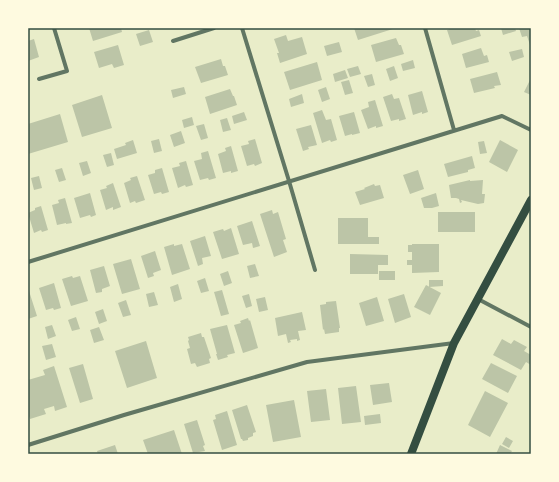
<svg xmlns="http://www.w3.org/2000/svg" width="559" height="482" font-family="'Nunito Sans',sans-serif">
<rect width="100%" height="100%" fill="#e9edc9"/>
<path fill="#bcc5a7" d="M89 28H121L122 32 93 41Z
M354 28H396L358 40Z
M453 28H475L476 31 479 30 481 36 452 45 447 30Z
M501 28H515L516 31 503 35Z
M519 28H531V44L530 45 527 36 522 37Z
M149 30 153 42 140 46 136 34Z
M286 35 288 41 302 37 307 54 280 63 277 53H279L274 39Z
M396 38 399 45H401L404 54 376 62 371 45Z
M34 39 39 57 28 61V41Z
M339 42 342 52 327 56 324 46Z
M118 45 124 65 114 68 112 64 99 68 94 52Z
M481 48 484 56 487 55 489 62 466 68 462 54Z
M522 49 524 57 512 61 509 52Z
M221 59 223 66H225L228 75 201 83 195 67Z
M413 60 415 68 403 71 401 64Z
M317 62 322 80 290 90 284 72Z
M358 66 361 74 350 77 347 69Z
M394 66 398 78 390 81 386 69Z
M345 70 348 78 335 82 333 74Z
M497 72 501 85 494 86 495 88 474 93 470 79Z
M372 74 375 85 368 87 364 76Z
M531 78V95L524 92Z
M349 80 353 93 345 95 341 82Z
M184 87 186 94 173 98 171 90Z
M326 87 330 99 322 102 318 90Z
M230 89 233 96H234L237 105 210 114 205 97Z
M422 91 428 112 422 114V112L413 115 408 95Z
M302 94 304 103 291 107 289 99Z
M392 94 394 99 399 98 406 119 399 121V119L391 121 383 97Z
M102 95 112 128 82 137 72 105Z
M375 100 383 126 376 128V126L368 129 361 110 369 107 368 102Z
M322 110 326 120 331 119 337 140 331 142 330 140 322 143 313 113Z
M244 112 247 120 234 124 232 116Z
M354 112 360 133 352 135V134L345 136 339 116Z
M60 114 68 142 28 154V124Z
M192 117 194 125 184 128 182 120Z
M227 118 231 130 223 132 220 120Z
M204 124 208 138 201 140 196 126Z
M311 125 317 145 308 147 309 149 303 151 296 129Z
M181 131 185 143 174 147 170 135Z
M159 139 162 151 154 153 151 141Z
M255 139 262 163 255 166 254 164 247 166 241 146 249 144 248 141Z
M133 140 137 153 117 159 114 149 126 145 125 143Z
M500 140 518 150 507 172 489 162Z
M484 141 487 153 480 154 478 142Z
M231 146 238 171 231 173V171L223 173 218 154 226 151 225 148Z
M208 151 216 178 209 180 208 178 200 180 194 161 202 159 201 153Z
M111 153 114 165 107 167 103 155Z
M472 156 475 168 468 170V172L448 177 444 164Z
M87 161 91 173 83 176 79 163Z
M186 161 193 185 186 187 185 185 178 188 172 168 180 166 179 163Z
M62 168 66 180 59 182 55 170Z
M162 168 169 192 162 194 161 192 154 194 148 175 155 173V170Z
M418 170 424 189 410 194 403 175Z
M39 176 42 188 34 190 31 178Z
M137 176 145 200 136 203 135 201 130 203 124 183 131 180 130 178Z
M470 180V181L483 180 482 194H485L484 203 478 204 461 200 462 202 460 203 459 199 456 198H451L449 185Z
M113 183 121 207 113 210V207L106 210 100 190 107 188 106 186Z
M374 184 375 186 380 185 384 198 360 205 355 192 365 189 364 188Z
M90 193 96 215 91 217 90 215 80 218 74 198Z
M436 193 439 206 432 208H424L421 198Z
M65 198 72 223 66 224V223L57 225 52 205 59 203 58 200Z
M41 206 48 230 42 232 41 230 34 233 28 213 35 210V208Z
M272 210 273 214 278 212 286 239 283 240 287 252 274 257 260 214Z
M438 212H475V232H438Z
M338 218H368V237H379V244H338Z
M252 221 260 246 253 248 252 243 243 245 237 226Z
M231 228 239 254 222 259 213 232 223 229 224 231Z
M205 236 211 256 202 258 203 264 198 266 190 241Z
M174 244V246L182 244 190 269 172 275 164 247Z
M412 244H439V272L412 273V265H407V260H412V252H408V245H412Z
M155 251 161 270 153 273 154 276 148 278 141 256Z
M350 254 388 255V265H378V274H350Z
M131 259 140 289 122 294 113 264Z
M255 264 259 276 250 278 247 266Z
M104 266 110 286 102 289V292L96 293 90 270Z
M228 271 232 283 224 286 220 274Z
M379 271H395V280H379Z
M72 276 73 278 80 276 88 301 71 306 62 279Z
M205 278 209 291 201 293 197 281Z
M429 280H443V286L429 287Z
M54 283 61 308 54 310 53 308 46 310 39 288Z
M178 284 182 299 174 302 170 287Z
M426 285 441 293 430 315 414 307Z
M222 290 229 314 221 316 214 292Z
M29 291 37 316 28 319V292Z
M154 292 158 305 149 307 146 294Z
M249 294 252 306 246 308 242 296Z
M404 294 411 317 395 323 388 299Z
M265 297 268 310 259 312 256 299Z
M377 297 384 321 366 326 359 303Z
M126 300 131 315 123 317 118 303Z
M336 301 340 328H339V332L325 334 324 329 323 330 320 305 326 304V302Z
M103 309 107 321 99 324 95 312Z
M302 312 306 330 298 331 300 340 297 341V339L290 340 291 342 288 343 286 334 278 336 275 318Z
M76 317 80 329 72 331 68 320Z
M248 318 249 321 250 320 258 348 243 353 234 325 241 323 240 321Z
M52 325 56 336 48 339 45 327Z
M227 325 235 353 227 355 228 357 218 360 216 354H217L210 329Z
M99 327 104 340 94 343 90 330Z
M201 333 202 337H204L211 358 209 359 210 363 197 367 195 363 191 364 187 349 190 348 188 341 189 340 188 337Z
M502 339 511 344 514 340 527 347 524 351 531 355V365L526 362 521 370 493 355Z
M146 341 157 378 127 388 115 351Z
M52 344 56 357 46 360 42 346Z
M491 363 517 376 508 393 482 379Z
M83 364 93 399 80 403 69 368Z
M54 366 67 407 55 411 54 406 44 409 46 414 30 419 28 413V380L45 375 43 370Z
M389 383 392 402 373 405 370 385Z
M356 386 361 422 342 424 338 388Z
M326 389 330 420 311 422 307 391Z
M485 391 508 403 490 437 468 425Z
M294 400 301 437 273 442 266 405Z
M247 405 256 432 253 433V436L248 438V440L243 441 242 439H241L232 410Z
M227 411 237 445 222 450 213 420 216 419 215 415Z
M380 414 381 423 365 425 364 416Z
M197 420 205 445 203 446 205 451 193 453 184 424Z
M174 430 182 454H148L143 440Z
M506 437 513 441 509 448 502 444Z
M115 445 118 454H98L97 451Z
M500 445 512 451 510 454H496Z"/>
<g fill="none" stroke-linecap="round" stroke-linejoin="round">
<path stroke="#617663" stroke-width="4" d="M242 28 289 181 315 270
M425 28 454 130
M173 41 214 28
M39 79 67 71 54 28
M28 262 502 116 531 130
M478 299 531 327
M28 445 124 415 307 362 454 343"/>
<path stroke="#344e41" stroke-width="8" d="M411 454 454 343 531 200"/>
</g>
<rect width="559" height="482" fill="none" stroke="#fefae0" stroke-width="58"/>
<rect x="29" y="29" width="501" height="424" fill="none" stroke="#344e41" stroke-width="1.5"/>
</svg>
